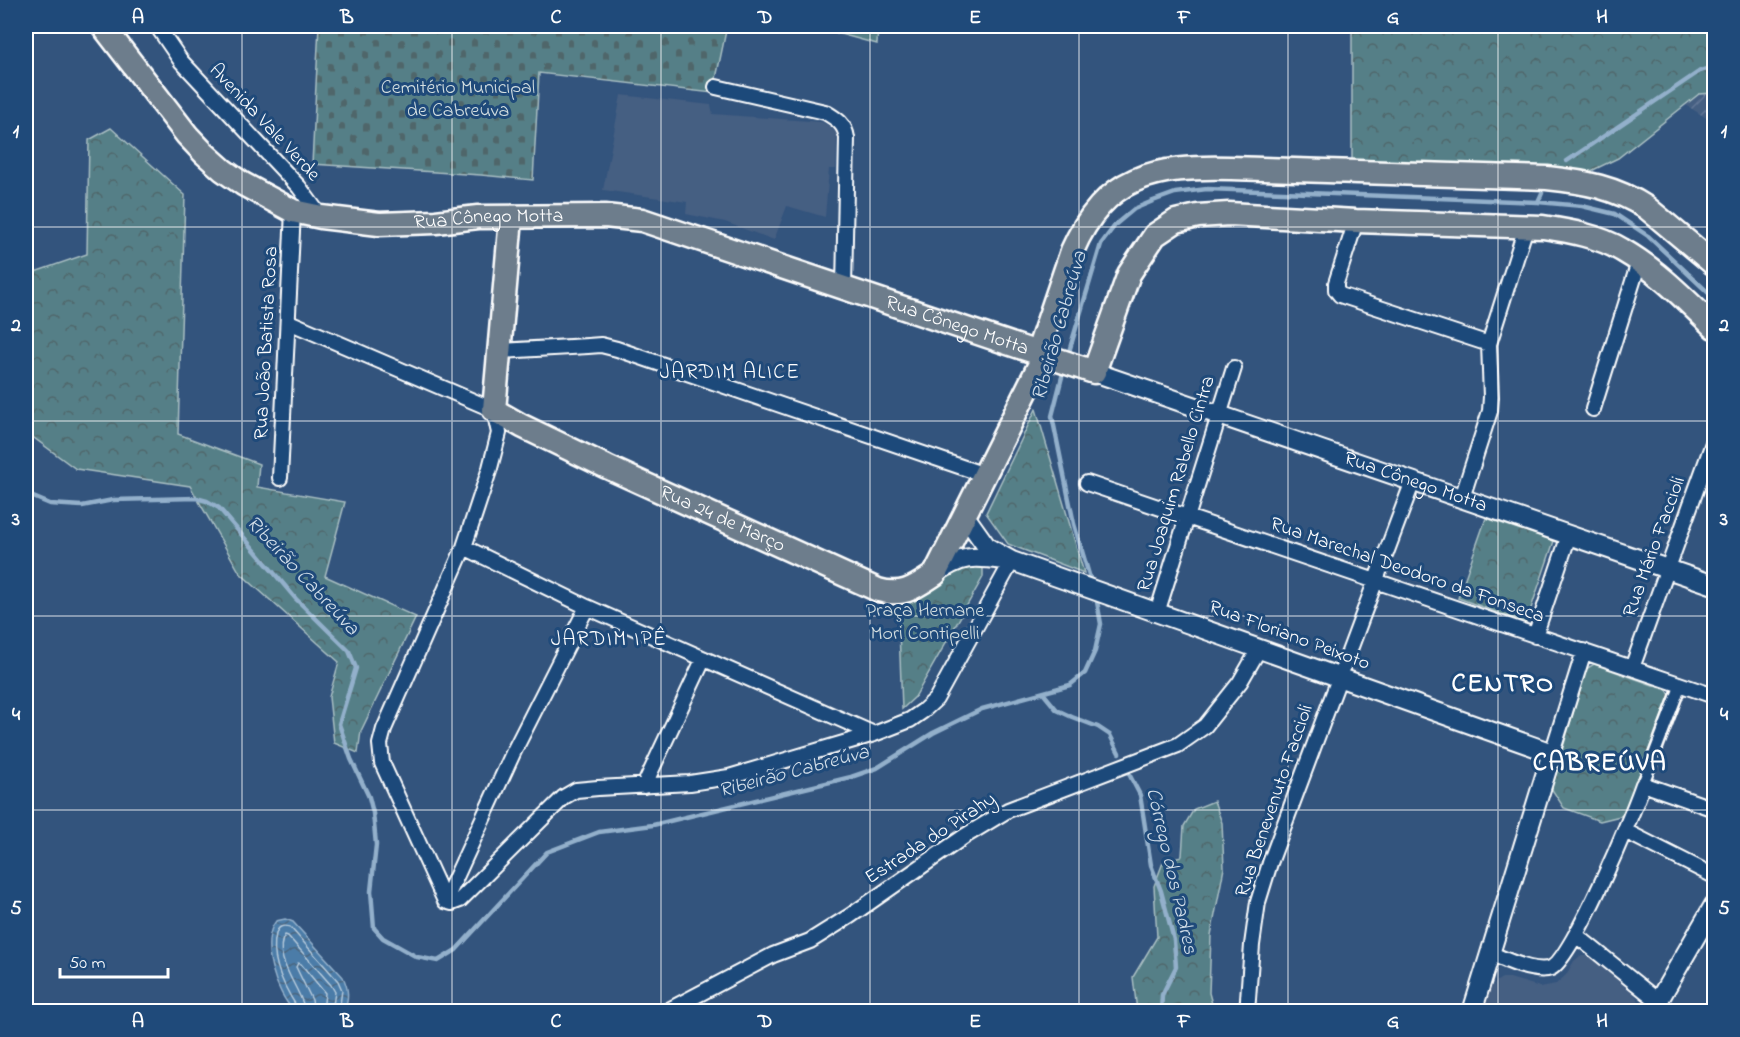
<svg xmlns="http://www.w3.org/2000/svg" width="1740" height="1037" font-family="'Indie Flower',sans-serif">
<defs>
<pattern id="industrial-furrows" width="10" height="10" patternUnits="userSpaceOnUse" patternTransform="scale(1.5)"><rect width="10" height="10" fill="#455e82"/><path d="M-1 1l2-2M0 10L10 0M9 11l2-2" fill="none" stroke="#617695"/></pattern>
<pattern id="forest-crowns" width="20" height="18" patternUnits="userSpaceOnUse" patternTransform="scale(1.5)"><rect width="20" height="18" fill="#547f87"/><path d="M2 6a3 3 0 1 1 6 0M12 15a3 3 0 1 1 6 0" fill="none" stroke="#50666a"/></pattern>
<pattern id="cemetery-stones" width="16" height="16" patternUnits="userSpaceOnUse" patternTransform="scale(1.5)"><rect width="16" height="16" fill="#547f87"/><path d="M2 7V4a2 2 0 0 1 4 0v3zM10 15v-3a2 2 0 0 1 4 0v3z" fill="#50666a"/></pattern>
<pattern id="water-waves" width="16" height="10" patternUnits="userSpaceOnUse" patternTransform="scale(1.5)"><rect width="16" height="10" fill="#4b7ca8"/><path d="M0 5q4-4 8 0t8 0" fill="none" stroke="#4b667f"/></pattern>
</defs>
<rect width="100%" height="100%" fill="#33547d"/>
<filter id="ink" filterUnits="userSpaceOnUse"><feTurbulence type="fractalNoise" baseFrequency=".0167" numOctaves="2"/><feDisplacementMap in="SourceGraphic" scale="12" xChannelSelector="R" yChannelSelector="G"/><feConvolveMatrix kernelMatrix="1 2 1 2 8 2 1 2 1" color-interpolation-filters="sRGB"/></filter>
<g filter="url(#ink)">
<path fill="#455e82" d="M621 95 711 105 713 114 822 122 829 126 836 133 837 138 836 169H829L825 217 787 206 774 240 725 222 686 214 687 202 603 190Z
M1580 956H1586L1592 959 1633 993 1638 999 1640 1005 1638 1011H1482L1489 990 1497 981 1502 978H1510L1540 987 1556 984 1566 975 1574 961Z"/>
<path fill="url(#industrial-furrows)" d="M1714 93V123L1686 105 1700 94Z"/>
<path fill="url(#forest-crowns)" stroke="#aabfc3" stroke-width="1.5" d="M1352 26H1714V93L1699 94 1618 158 1589 172 1549 168 1352 161Z
M111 128 185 195 178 434 259 464 257 487 345 502 325 576 416 617 361 731 358 753 334 743 329 697 339 662 240 573 190 486 76 469 26 432V275L87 254 89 140Z
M1036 409 1084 573 1008 544 986 513Z
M1486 518 1554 541 1526 623 1458 598Z
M981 565 983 568V577L915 697 902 709 898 603 950 571Z
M1594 664 1667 690 1670 695 1624 815 1600 821 1564 808 1551 788 1586 669Z
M1214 801 1222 823 1224 868 1211 935 1209 993 1214 1011H1137L1133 977 1157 937 1154 886 1164 860 1182 856 1184 826 1194 809Z"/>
<path fill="url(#cemetery-stones)" stroke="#aabfc3" stroke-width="1.5" d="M319 26H727L713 93 539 73 533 180 481 175 312 164Z
M811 26H878L877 44Z"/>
<path fill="url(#water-waves)" stroke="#93b0cb" stroke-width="1.5" d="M285 919 293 922 343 977C349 990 349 998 344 1011H294C276 993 259 943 276 921Z"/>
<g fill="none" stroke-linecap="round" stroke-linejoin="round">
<path stroke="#b7cbdc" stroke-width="1.5" d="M298 1012 297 1007C284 987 270 958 276 934 278 926 283 925 290 927L338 981 342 990 339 1012
M305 1012C304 992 270 957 285 935L288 936 331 985 335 992 332 1012
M314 1012 312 1000 296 967 298 963 301 964 325 993 323 1012"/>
<path stroke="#93b0cb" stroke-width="4.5" d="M1567 161 1700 71 1714 67
M1538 202 1542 193
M1068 355 1101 244 1116 224 1134 209 1153 201 1175 193 1207 189 1538 202 1582 206 1615 214 1648 236 1714 298
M1064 369 1052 416 1074 524 1092 585
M26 494 50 504 82 506 113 500 196 498 207 501 219 508 296 599 349 651 356 668 339 724 351 759 369 797 373 813 376 845 371 891 374 928 383 938 417 957 438 961 456 950 547 852 599 832 653 825 851 777 877 768 933 733 982 709 1070 685 1085 673 1095 651 1101 624 1096 596
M1043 693 1057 710 1072 717 1098 727 1110 735 1119 753
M1128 772 1140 795 1151 865 1161 891 1174 940 1176 967 1162 995 1161 1012"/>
<g stroke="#fff" stroke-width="15">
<path id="pedestrian" d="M1643 784 1681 684"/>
</g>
<g stroke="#fff" stroke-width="18">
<path id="minor" d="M157 26 181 61 299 187 321 217
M716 87 825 112C837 119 845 124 847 138L844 288
M1356 221 1336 283V290L1340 295 1489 344
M289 322 494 410 499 433 490 468 464 547 384 729 380 744 382 763 445 901
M499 351 588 346 601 345 617 349 985 475
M1593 409 1639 262
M280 478 293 211
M1087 483 1714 696
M1462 498 1490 411 1491 397 1489 344 1526 227
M464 547 587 607 874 734
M1157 613 1234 368
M1535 636 1569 535
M1632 668 1714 440
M1552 753 1584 651
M644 786 703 660
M1625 831 1714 876
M445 901 452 903 460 900 564 797 576 790 598 788 690 783 729 777 874 734 910 720 923 711 936 699 1012 561
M445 901 514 751 587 607
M1576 935 1658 1001 1665 1012
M1490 953C1505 960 1535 974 1551 968 1573 958 1633 813 1643 784L1714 809
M665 1012 773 955 810 941 850 916 965 836 1008 810 1178 745 1205 726 1240 682 1259 649
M1247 1012 1252 945 1258 902 1270 863 1413 481"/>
</g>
<g stroke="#fff" stroke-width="22">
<g id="tertiary">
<path id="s1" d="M1094 372 1714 585"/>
<path d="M965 516 987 547 1012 561 1552 753 1472 1012"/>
<path d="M935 574C962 555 972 556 1004 560"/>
<path d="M1652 1012 1714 905"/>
</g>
</g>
<g stroke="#fff" stroke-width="27">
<g id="primary">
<path id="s2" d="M103 26 187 135 204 153 223 170 243 184 293 211 321 217 379 224 436 222 478 217 605 216 642 220 1094 372 1129 274 1155 235 1176 221 1198 216 1229 214 1356 221 1543 227C1569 231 1599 236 1622 250 1657 270 1685 299 1714 327"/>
<path id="s3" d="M511 218 494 410 522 426 607 467 878 590C903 597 914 588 935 574L1044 356"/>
<path d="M1037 354 1072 251C1105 175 1154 166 1231 168L1547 178C1585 182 1615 187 1647 208L1714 264"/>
</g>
</g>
<use href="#pedestrian" stroke="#1f4a7a" stroke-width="10"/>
<use href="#minor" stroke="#1f4a7a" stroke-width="14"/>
<use href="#tertiary" stroke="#1f4a7a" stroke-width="18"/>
<use href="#primary" stroke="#6d7d8c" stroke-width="22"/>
</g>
</g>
<path fill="none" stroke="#fff" stroke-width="1.5" stroke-opacity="0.55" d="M242 26V1012M452 26V1012M661 26V1012M870 26V1012M1079 26V1012M1288 26V1012M1498 26V1012M26 227H1714M26 421H1714M26 616H1714M26 810H1714"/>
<g text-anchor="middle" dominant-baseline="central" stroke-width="6" stroke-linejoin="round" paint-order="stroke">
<g font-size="20" fill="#d4dfe1" stroke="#1f4a7a">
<text x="458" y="88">Cemitério Municipal<tspan x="458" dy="23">de Cabreúva</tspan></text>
<text x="925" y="611">Praça Hernane<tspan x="925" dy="23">Mori Contipelli</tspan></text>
</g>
<g font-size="20" fill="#fff" stroke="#1f4a7a">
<text transform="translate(264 123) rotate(47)">Avenida Vale Verde</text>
<text stroke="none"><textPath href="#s2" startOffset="466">Rua Cônego Motta</textPath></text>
<text stroke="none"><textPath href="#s2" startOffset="952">Rua Cônego Motta</textPath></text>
<text transform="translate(267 343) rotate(-87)">Rua João Batista Rosa</text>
<text stroke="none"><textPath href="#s1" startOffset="340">Rua Cônego Motta</textPath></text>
<text transform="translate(1177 484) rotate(-73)">Rua Joaquim Rabello Cintra</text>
<text stroke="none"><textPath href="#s3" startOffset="446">Rua 24 de Março</textPath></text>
<text transform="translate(1655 547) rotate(-70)">Rua Mário Faccioli</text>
<text transform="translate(1407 571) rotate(19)">Rua Marechal Deodoro da Fonseca</text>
<text transform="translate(1289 636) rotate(20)">Rua Floriano Peixoto</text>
<text transform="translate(1275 801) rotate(-71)">Rua Benevenuto Faccioli</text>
<text transform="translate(931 839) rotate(-33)">Estrada do Pirahy</text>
</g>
<g font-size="21" font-style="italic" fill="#d2dee9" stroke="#1f4a7a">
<text transform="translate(1060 326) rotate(-74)">Ribeirão Cabreúva</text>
<text transform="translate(302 576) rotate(47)">Ribeirão Cabreúva</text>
<text transform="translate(794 772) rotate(-15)">Ribeirão Cabreúva</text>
<text transform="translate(1171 871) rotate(77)">Córrego dos Padres</text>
</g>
<g font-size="21" letter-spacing="1.5" fill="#fff" stroke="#1f4a7a">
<text x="730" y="373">JARDIM ALICE</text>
<text x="609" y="640">JARDIM IPÊ</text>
</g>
<g font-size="26" font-weight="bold" letter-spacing="1.5" fill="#fff" stroke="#1f4a7a">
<text x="1503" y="685">CENTRO</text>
<text x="1600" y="764">CABREÚVA</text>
</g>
</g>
<rect width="1740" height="1037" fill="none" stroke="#1f4a7a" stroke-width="66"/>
<path d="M60 968v9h108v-9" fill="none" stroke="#ffffff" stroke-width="3"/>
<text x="69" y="968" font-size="18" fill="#ffffff" stroke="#1f4a7a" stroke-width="4.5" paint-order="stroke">50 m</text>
<rect x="33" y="33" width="1674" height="971" fill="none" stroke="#fff" stroke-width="2"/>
<g font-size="20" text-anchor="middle" font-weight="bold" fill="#fff">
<text x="138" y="23">A</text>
<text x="347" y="23">B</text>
<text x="556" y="23">C</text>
<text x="765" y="23">D</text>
<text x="975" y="23">E</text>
<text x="1184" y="23">F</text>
<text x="1393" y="23">G</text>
<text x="1602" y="23">H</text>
<text x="16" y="137">1</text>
<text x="1724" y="137">1</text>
<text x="16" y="331">2</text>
<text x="1724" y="331">2</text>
<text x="16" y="525">3</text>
<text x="1724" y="525">3</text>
<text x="16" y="720">4</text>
<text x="1724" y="720">4</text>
<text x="16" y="914">5</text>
<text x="1724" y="914">5</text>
<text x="138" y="1027">A</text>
<text x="347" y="1027">B</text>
<text x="556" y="1027">C</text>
<text x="765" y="1027">D</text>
<text x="975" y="1027">E</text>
<text x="1184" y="1027">F</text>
<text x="1393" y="1027">G</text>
<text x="1602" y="1027">H</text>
</g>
</svg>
